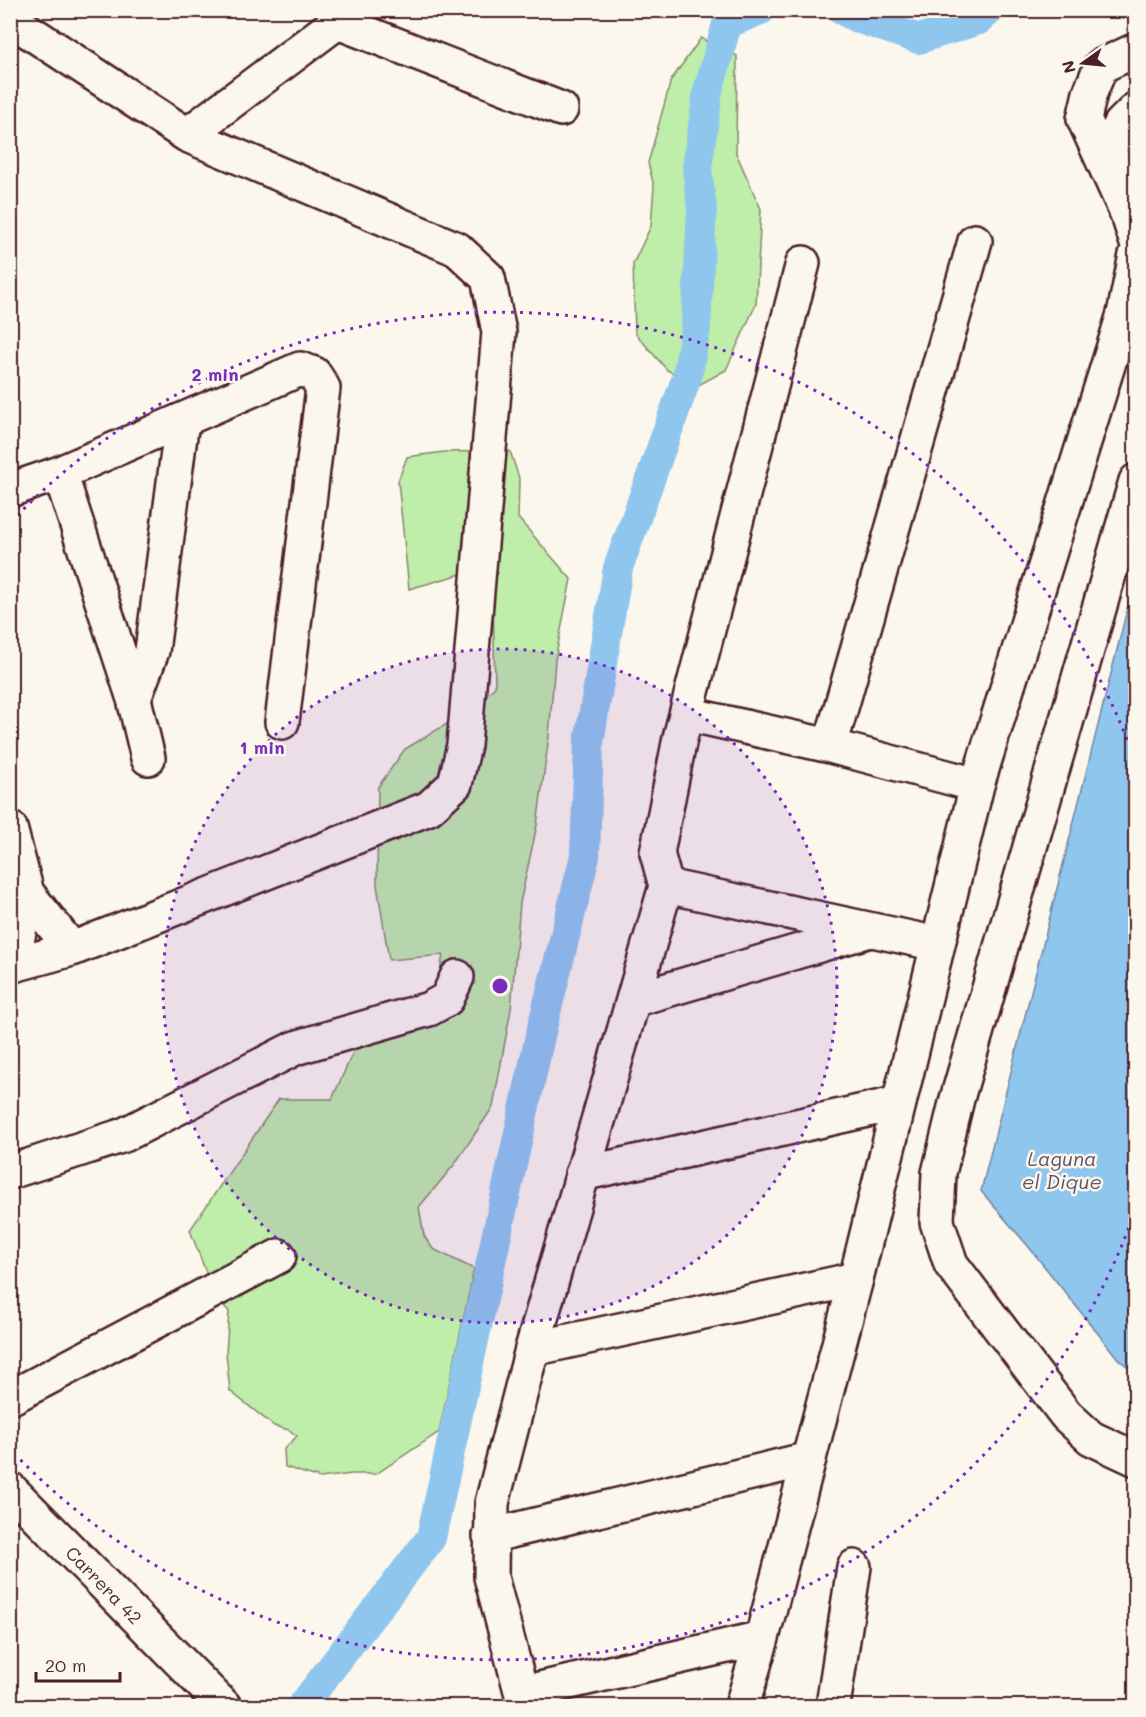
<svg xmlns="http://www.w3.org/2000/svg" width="1146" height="1717" font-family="Mali,sans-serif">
<rect width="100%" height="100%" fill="#fbf7ec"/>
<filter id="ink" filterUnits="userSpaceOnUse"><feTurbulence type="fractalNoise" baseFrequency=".0167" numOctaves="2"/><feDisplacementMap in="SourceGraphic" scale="12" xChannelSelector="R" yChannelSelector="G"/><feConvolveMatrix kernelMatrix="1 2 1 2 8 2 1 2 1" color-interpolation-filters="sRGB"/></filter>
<g filter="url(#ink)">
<path fill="#bfedaa" stroke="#84866a" stroke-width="1.5" d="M701 38 737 56 736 153 761 209 756 304 726 370 697 386 667 370 635 333 633 264 651 226 654 186 648 163 671 80Z
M510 451 519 478 518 518 571 579 555 660 549 736 537 825 520 903 511 1009 493 1107 454 1165 419 1207 424 1236 433 1249 474 1269 439 1432 376 1474H352L320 1478 285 1467 284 1449 297 1436 289 1430 274 1426 230 1391 226 1353 229 1311 216 1299 190 1230 279 1099H332L370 1015H432L443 955 389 960 377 885 378 787 405 749 462 715 495 687 493 599 479 569 409 589 398 481 407 457 444 452Z"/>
<path fill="#8fc6ee" stroke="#7383a0" stroke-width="1.5" d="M1135 578V1372L1119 1360 1028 1246 981 1191Z"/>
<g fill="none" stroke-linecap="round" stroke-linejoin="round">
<path stroke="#8fc6ee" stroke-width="30" d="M842 10 857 18 919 39 979 20 990 10
M302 1706 431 1538 540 1036 585 856 589 742 618 568 687 377 696 327 702 209 697 168 708 91 727 24 761 10"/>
<g stroke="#4a1f2b" stroke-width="38">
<path id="minor" d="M10 19 187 135 457 249 488 278 499 332 464 745 455 784 429 808 72 949 10 966
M338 22 561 109
M1136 50 1101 66 1090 93 1084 119 1129 218 1136 240
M187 135 353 10
M1122 173 1115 167 1109 149 1121 124 1136 109
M60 473 134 699 148 758
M1136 481 957 1099 939 1173 937 1222 951 1264 1066 1415 1091 1438 1136 1459
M10 490 60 473 300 369 314 374 323 388 282 722
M134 699 152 651 182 421
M687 714 830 746 977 785
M830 746 975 241
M10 828 27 893 12 966
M666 886 938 944
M27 893 72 949
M633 1000 867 931
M10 1172 124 1135 295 1048 429 1009 447 999 457 977
M582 1174 899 1103
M532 1349 856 1279
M10 1398 279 1256
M10 1489 224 1706
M490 1536 809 1459
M522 1693 762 1638
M525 1706 491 1577 492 1503 532 1349 666 886 657 853 680 738 803 263
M742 1706 762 1638 856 1279 977 785 1124 314 1136 255
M833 1706 854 1567"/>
</g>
<use href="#minor" stroke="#fbf7ec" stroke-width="33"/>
</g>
</g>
<circle cx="500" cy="986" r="337" fill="#7b2cbf" fill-opacity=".12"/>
<g fill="none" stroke="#7b2cbf" stroke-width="3" stroke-dasharray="3 6">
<circle cx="500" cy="986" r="337"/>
<path d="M1135 1211A674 674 0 0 1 11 1450M11 522A674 674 0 0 1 1135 761"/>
</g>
<g text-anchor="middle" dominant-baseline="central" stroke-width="5" stroke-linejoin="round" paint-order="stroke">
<g font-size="18" fill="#4a1f2b" stroke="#fbf7ec">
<text transform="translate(104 1585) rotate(46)">Carrera 42</text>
</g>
<g font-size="20" font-style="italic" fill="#5f5166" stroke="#fbf7ec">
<text x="1062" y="1158">Laguna<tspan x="1062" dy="23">el Dique</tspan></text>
</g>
</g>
<circle cx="500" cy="986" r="9" fill="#7b2cbf" stroke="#fbf7ec" stroke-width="3"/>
<g font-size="18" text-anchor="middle" font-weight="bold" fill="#7b2cbf" stroke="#fbf7ec" stroke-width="5" stroke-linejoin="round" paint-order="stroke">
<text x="215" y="381">2 min</text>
<text x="262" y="754">1 min</text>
</g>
<rect width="1146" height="1717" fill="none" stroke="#fbf7ec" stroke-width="36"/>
<rect x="18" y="18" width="1110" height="1681" fill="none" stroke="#4a1f2b" stroke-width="2" filter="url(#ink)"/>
<g transform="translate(1083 63) rotate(255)" stroke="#fbf7ec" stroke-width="4.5" paint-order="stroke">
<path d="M0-4.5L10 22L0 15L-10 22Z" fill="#4a1f2b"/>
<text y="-9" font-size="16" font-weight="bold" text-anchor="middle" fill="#4a1f2b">N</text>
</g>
<path d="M36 1672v9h84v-9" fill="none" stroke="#4a1f2b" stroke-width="3"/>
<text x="45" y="1672" font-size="18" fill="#4a1f2b" stroke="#fbf7ec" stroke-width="4.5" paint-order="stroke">20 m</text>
</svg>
